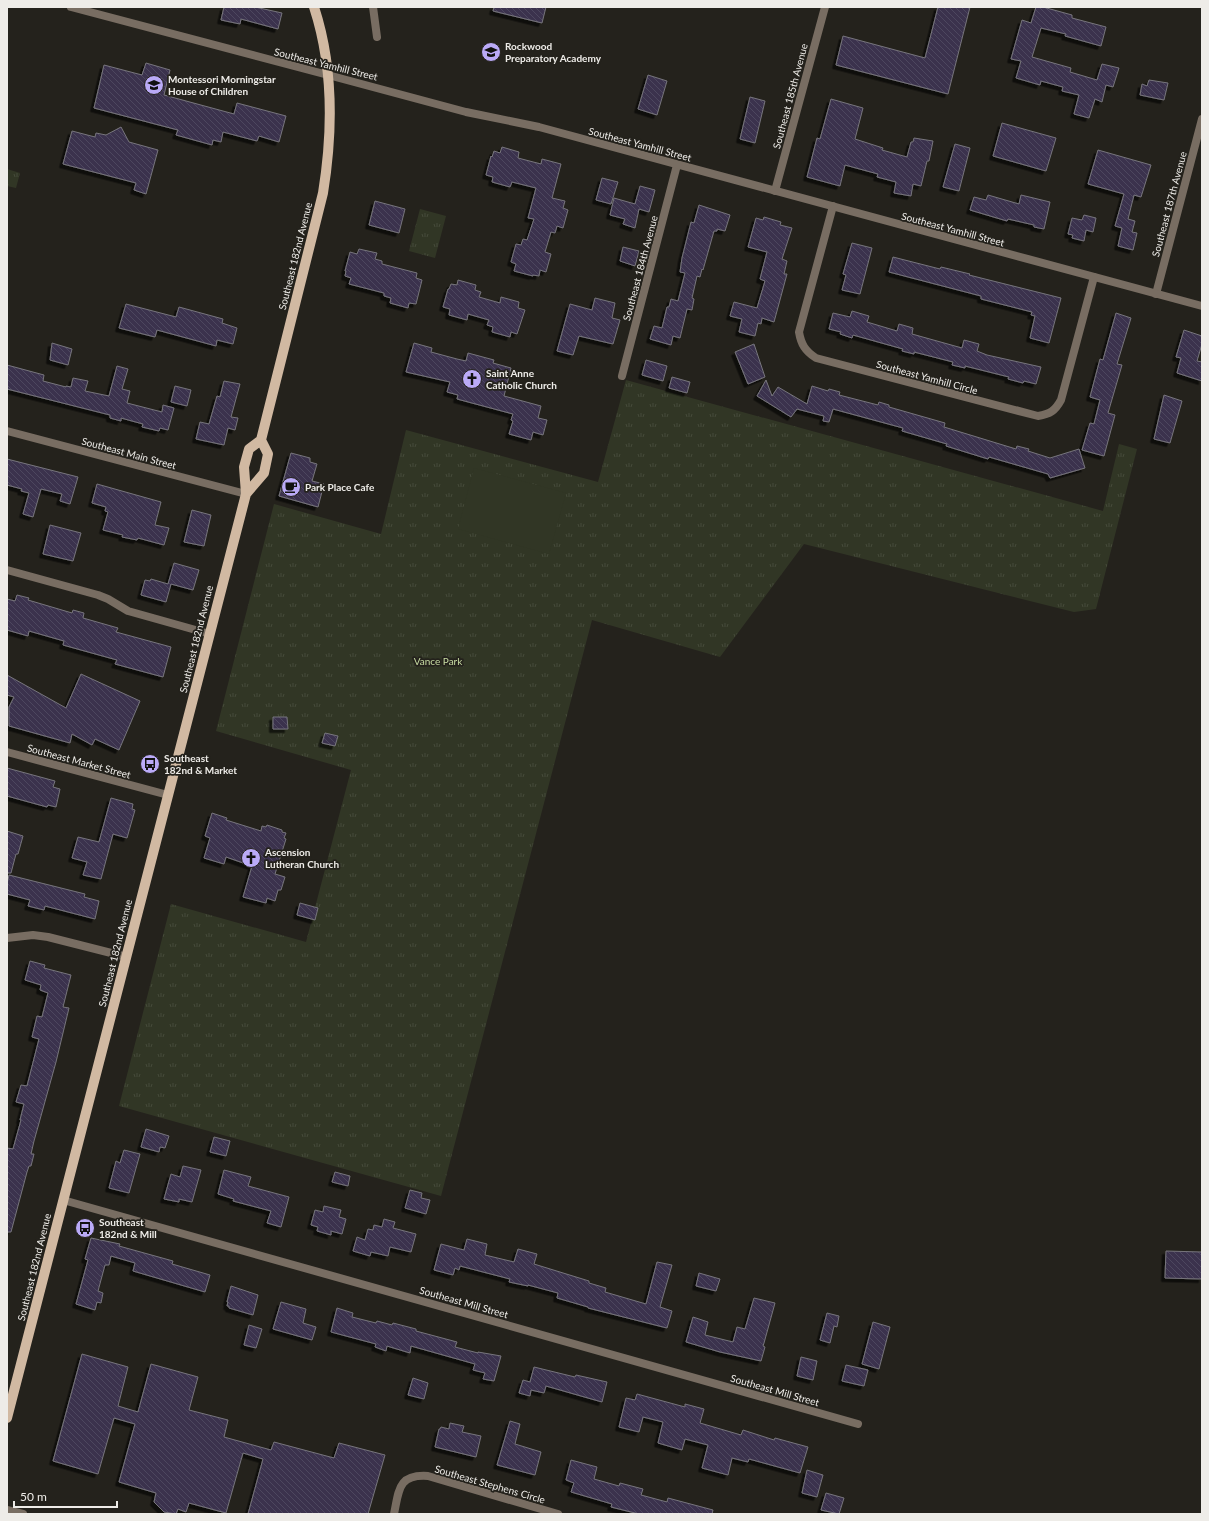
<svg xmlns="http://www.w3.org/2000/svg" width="1209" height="1521" font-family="Lato,sans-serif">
<defs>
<pattern id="park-tufts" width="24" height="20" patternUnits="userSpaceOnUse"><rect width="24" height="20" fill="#313625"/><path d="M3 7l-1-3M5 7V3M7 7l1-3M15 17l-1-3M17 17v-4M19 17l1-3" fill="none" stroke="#454a3a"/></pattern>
<pattern id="building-back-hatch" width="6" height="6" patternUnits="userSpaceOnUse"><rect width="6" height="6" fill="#3b334e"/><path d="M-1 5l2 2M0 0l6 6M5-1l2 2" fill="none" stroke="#4e475f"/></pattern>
<filter id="shadow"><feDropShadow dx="-3.5" dy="3.5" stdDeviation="0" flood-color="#0009"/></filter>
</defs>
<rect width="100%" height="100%" fill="#24221c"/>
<path fill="url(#park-tufts)" d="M7 169 20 173 16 188 7 186Z
M420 209 446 216 435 258 409 251Z
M626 380 1103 511 1119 444 1137 449 1096 609 1074 612 804 544 720 657 592 620 441 1196 119 1106 171 904 306 942 351 770 216 731 274 504 381 534 406 430 598 482Z"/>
<path fill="#313625" d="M474 468 566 493 549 554 458 529Z"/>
<path fill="url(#building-back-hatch)" stroke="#77757c" filter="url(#shadow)" d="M224 7H255L282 13 278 29 241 19 240 24 221 20Z
M494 7H546L542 23 493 11Z
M938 7H970L948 94 836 65 843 36 925 58Z
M1036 7H1043L1072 15V18L1106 27 1101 46 1065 36 1066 34 1041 28 1032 57 1071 68 1070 72 1097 80 1102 64 1119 68 1113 87 1106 85 1102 102 1095 99 1089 118 1074 114 1079 95 1062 91 1063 87 1041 81 1040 85 1016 78 1021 61 1011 59 1022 20 1031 23Z
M146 63 170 70 164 95 234 114 237 103 286 116 279 142 259 136 257 141 223 132 221 142 213 140 212 145 176 135 178 130 94 108 104 65 142 75Z
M648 75 667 81 657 115 638 109Z
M1149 80 1168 83 1164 100 1140 95 1142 84 1147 86Z
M750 97 765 101 755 143 740 139Z
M831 99 863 108 855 139 883 148 882 150 907 157 911 142H913L914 138 933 141 929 161H927L921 186 913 184 911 196 894 193 896 182 877 177 878 174 845 165 840 186 807 177 817 138 820 139Z
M1002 123 1056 138 1046 171 993 156Z
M121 127 129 142 158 150 146 194 134 190 136 183 63 164 72 131 95 137 96 133 106 135Z
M955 144 970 148 959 191 943 187Z
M502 147 519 152 518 158 541 164 542 159 561 164 552 198 565 201 563 208 568 210 563 228 557 226 555 233 551 232 545 252 551 254 546 272 540 270 539 276 533 275V276L514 271 516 264 511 262 516 244 521 245 523 239 527 240 534 219 528 218 536 188 512 182 510 187 492 182 493 177 486 175 491 156 492 157 494 151 500 153Z
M1098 150 1151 165 1141 197 1134 195 1128 219 1135 221 1132 232 1137 233 1133 250 1118 246 1122 228 1115 226 1124 194 1088 184Z
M602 178 618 182 611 204 596 200Z
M640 186 655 190 649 212 639 209 635 228 623 224 625 219 610 215 614 198 635 204Z
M988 195 1019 204 1021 195 1050 202 1044 229 1034 227V225L1008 219 1007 221 970 210 974 197 986 200Z
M375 201 405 209 399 233 369 225Z
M699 205 730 215 725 231 717 229V231H714L703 270 702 269 700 277 697 276 692 298 694 299 692 310 687 309 680 338 673 336 671 345 650 339 654 326 662 328 667 307H669L671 299 678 301 685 273 680 272 682 258 691 222 694 223Z
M1084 215 1096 218 1093 232 1086 230 1084 241 1072 238 1073 235 1068 234 1072 218 1082 220Z
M764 217 781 222 780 225 792 228 782 259 787 261 784 274H787L774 322 762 318 761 324 758 323 755 336 739 332 742 319 730 316 734 302 757 308 765 281 760 279 767 252 748 247 756 218 763 220Z
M852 243 872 248 860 294 842 290 846 275 843 274Z
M623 247 639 251 635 266 620 261Z
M359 249 377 253 375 259 382 261V264L417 273 416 278 422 280 416 304 409 303 408 308 390 303 391 298 384 296V293L349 284 351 278 345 276 346 271H345L350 252 357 254Z
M893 257 940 269 941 267 970 274 969 275 1061 298 1049 343 1030 338 1035 316 1031 315 1032 312 981 299V296L889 272Z
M458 280 476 285 475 290 481 292 479 297 500 303 501 297 519 302 518 308 525 310 517 334 511 332 510 337 492 332 493 327 487 325 489 320 468 314 467 320 449 315 450 309 443 307 448 289H449L451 284 457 285Z
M595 298 615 303 612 318 620 320 613 344 579 336 573 355 557 351 570 304 592 310Z
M126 304 176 317 179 307 223 319 222 323 237 328 233 344 217 340 216 346 157 330 155 337 119 328Z
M852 311 869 316 867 322 897 331 899 324 913 328 912 334 962 348 964 340 979 344 977 351 987 355 1041 367 1036 384 1024 381 1023 383 1008 379 1009 377 965 366V368L952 365 953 362 914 352V354L902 351 903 349 853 335 852 338 840 334 841 332 829 329 833 313 850 317Z
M1116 313 1131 318 1117 364 1122 365 1108 413 1115 415 1104 456 1082 450 1090 423 1094 424 1100 400 1090 397 1100 359 1103 360Z
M1184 330 1202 336V344L1197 361 1202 362V381L1177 373 1181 358 1176 357Z
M52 343 72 349 68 365 50 360Z
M414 343 432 348 431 352 457 359 466 361 468 353 494 360 493 363 511 368 504 396 541 406 538 418 547 420 543 435 533 432 531 440 509 434 513 421 511 420 513 414 457 399 458 395 447 392 450 382 406 372Z
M754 344 765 377 748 384 735 352Z
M646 360 667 366 663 381 642 375Z
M7 365 44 375 43 381 66 387V386L71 387 73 378 88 381 85 391 109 396 117 366 128 369 122 389 130 391 127 403 162 412 163 405 174 408 168 430 160 428 159 431 142 427 143 424 121 418V421L110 418V415L7 389Z
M672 377 690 382 687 393 669 388Z
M766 380 772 396 778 387 807 404 812 386 828 391 829 389 840 392 839 395 878 405 879 402 889 405V407L945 423 944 427 1016 449 1017 446 1029 449 1028 451 1050 458 1079 449 1085 468 1050 478 1048 474 989 457 988 459 946 446 947 444 902 431 903 428 833 409 829 422 823 421 824 416 797 409 791 417 757 396Z
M224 381 240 384 231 417 238 418 235 430 228 428 224 445 196 439 200 422 209 424 217 396 220 397Z
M175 386 191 390 187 406 171 402Z
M1164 395 1182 401 1170 443 1154 439Z
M291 453 310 458V462L317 464 312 481 324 484 318 507 279 496Z
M7 459 78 477 70 504 60 501 62 494 41 489 33 517 23 514 29 493 21 491 22 489 7 485Z
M97 484 161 502 155 525 169 528 164 545 138 538 137 540 122 537 123 535 103 530 108 512 105 511 106 507 92 503Z
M192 510 211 515 204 546 184 542Z
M50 525 81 533 73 561 43 554Z
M174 563 199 570 193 590 171 584 166 602 141 595 145 580 150 581 151 579 168 584Z
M17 595 29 598 28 600 72 613 73 610 84 613 83 618 118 628 116 632 171 647 163 677 115 664 117 660 63 645 64 641 29 631 28 636 7 630V599L15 601Z
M81 674 140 701 119 750 95 739 92 745 72 734 70 743 9 726V707L14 697 7 695V675L66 708Z
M273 717H287L288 729H273Z
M325 733 338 736 335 746 322 743Z
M7 768 55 781 53 787 60 789 56 807 48 805 47 807 7 796Z
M111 798 133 804 132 809 135 810 127 838 113 834 101 879 83 875 87 862 72 858 78 837 99 842Z
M212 813 227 818 226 820 261 831 262 826 266 827 267 825 282 830V832L286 833 284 838 286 839 275 874 285 877 281 890H278L275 901 267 898 266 903 243 897 252 866 226 857 224 864 204 858 210 838 205 836Z
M7 831 23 836 18 854H16L11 873H7Z
M9 875 85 894 84 897 99 901 95 919 45 906 44 910 28 906 30 900 7 894V884Z
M300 903 318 908 315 920 297 915Z
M30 961 45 965 44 968 71 975 63 1007 69 1008 56 1062 34 1141 31 1154H34L31 1166H29L27 1172 11 1232H7V1148L13 1149 21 1120H20L24 1104 16 1102 21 1085 27 1086 39 1039 32 1037 37 1016 42 1017 48 993 40 990 41 985 25 980Z
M146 1129 169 1136 165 1148 160 1147 159 1152 141 1147Z
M214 1137 230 1141 226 1156 210 1152Z
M124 1150 140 1154 129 1193 109 1188 116 1161 120 1163Z
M183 1166 201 1170 192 1202 179 1199V1202L164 1199 171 1174 180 1177Z
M224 1170 251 1177 248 1186 289 1197 281 1227 267 1223 271 1211 233 1201 234 1199 218 1194Z
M335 1172 350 1176 348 1186 332 1182Z
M410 1190 422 1193 421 1198 430 1200 426 1214 405 1208Z
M324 1206 341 1210 339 1217 346 1219 342 1234 331 1231V1235L317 1231 318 1227 311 1225 315 1210 323 1212Z
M384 1219 395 1222 393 1228 416 1234 411 1252 390 1247 388 1256 371 1252 370 1256 353 1251 357 1237 365 1240 368 1229 373 1230 374 1225 382 1227Z
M91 1238 120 1244 119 1246 173 1261 172 1264 210 1275 205 1292 133 1271 135 1263 111 1256 109 1265H105L98 1291 103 1293 101 1303 97 1302 95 1310 76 1304 88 1260 85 1259Z
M467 1239 487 1244 485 1255 514 1262 518 1249 537 1254 534 1264 589 1281V1283L606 1288 605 1292 646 1304 657 1262 672 1265 660 1307 672 1311 667 1328 588 1308V1307L557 1298 558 1293 528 1285V1286L509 1282 510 1279 460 1266 459 1270 455 1268 453 1275 434 1270 441 1244 464 1250Z
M1166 1251 1202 1252V1279L1165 1278Z
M699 1273 720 1279 716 1291 696 1286Z
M231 1286 258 1295 253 1315 229 1308V1306H227L228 1302H227Z
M754 1298 775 1303 764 1343 763 1346 765 1347 761 1361 720 1352 686 1342 693 1317 708 1322 705 1335 733 1342 737 1327 745 1329Z
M281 1302 306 1309 303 1323 316 1327 312 1340 273 1329Z
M337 1308 353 1313 352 1317 376 1323 377 1321 392 1325 393 1323 416 1329V1331L457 1342 455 1347 478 1353V1352L501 1356 494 1381 483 1379 485 1373 473 1370 475 1364 411 1346 410 1353 387 1346 386 1351 375 1347 376 1344 331 1332Z
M827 1313 839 1316 837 1327 834 1326 830 1343 820 1340Z
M873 1322 890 1327 879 1369 862 1364Z
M249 1325 262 1329 256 1348 244 1345Z
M82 1354 128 1367 118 1406 138 1412 151 1364 198 1377 189 1410 228 1420 224 1437 271 1450 274 1442 334 1458 339 1443 385 1455 368 1514H248L263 1459 243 1453 226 1513 189 1503 186 1512 178 1509 176 1514 164 1512 154 1502 156 1493 119 1482 135 1424 114 1418 98 1474 53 1461Z
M801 1357 817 1361 813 1380 797 1376Z
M846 1365 868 1370 864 1386 842 1381Z
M534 1367 575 1377 576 1375 607 1382 602 1402 546 1386 544 1393 531 1390 530 1396 519 1393 523 1380 530 1382Z
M413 1378 428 1383 424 1399 408 1395Z
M637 1394 685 1407V1404L704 1409 700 1423 741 1435 743 1430 774 1440 775 1438 808 1447 800 1473 749 1459 748 1462 732 1458 728 1475 702 1468 708 1445 685 1439 682 1450 658 1443 663 1422 643 1417 639 1432 619 1427 626 1398 635 1400Z
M510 1421 520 1424 515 1444 541 1452 535 1475 497 1465Z
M450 1423 464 1426 462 1432 481 1436 476 1457 435 1447 439 1429H440L441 1427 449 1429Z
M571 1460 597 1467 594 1479 619 1486 620 1483 643 1489 641 1495 667 1502 668 1498 713 1510 712 1514H639L611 1507 612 1504 571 1492 574 1483 566 1480Z
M807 1470 823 1475 817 1497 802 1493Z
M826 1493 844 1498 839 1514 821 1510Z"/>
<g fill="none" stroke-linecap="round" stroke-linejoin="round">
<path stroke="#786d62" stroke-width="8" d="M71 7 328 75
M373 7 377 37
M775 191 825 7
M833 206 799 332C801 344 805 351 816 358L1038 416C1050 414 1055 411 1061 400L1094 277
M1156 294 1202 119
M622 376 677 165
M7 570 98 595 108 599 128 611 210 634
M7 752 168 795
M7 938 33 935 48 937 127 957
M63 1200 858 1424
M7 1510 23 1514
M394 1514C399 1490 398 1474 428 1476L558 1514"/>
<path stroke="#786d62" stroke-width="8" d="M328 75 466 112 539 127 1202 306
M7 431 246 494"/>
<path stroke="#d1b9a2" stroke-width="10" d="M246 494 264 473 268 454 261 440 323 193C333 131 334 68 314 7
M7 1418 246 494 244 467 249 449 261 440"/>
</g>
<defs>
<g id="school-disc" transform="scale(1)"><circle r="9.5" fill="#baaaf7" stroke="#24221c"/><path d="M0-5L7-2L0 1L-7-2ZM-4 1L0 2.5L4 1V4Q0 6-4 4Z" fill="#111"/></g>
<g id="church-disc" transform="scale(1)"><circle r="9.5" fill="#baaaf7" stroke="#24221c"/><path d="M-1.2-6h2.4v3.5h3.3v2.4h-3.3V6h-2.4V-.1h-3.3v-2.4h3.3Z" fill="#111"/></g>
<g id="cafe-disc" transform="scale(1)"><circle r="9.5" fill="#baaaf7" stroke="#24221c"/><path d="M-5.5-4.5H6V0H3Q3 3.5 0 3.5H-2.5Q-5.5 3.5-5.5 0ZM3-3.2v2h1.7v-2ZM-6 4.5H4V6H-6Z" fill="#111"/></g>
<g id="bus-disc" transform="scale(1)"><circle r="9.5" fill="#baaaf7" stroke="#24221c"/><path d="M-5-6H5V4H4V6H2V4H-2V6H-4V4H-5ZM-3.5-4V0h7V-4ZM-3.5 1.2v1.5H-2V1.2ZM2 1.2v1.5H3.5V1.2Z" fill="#111"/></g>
</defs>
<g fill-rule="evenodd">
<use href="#school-disc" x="491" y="52"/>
<use href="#school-disc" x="154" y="85"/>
<use href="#church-disc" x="472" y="379"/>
<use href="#cafe-disc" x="291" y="487"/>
<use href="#bus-disc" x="150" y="764"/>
<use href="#church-disc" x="251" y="858"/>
<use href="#bus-disc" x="85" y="1228"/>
</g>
<g text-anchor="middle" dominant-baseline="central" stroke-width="3.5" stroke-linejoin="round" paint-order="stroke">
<g font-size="10" font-weight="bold" fill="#eeece8" stroke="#24221c" text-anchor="start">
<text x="505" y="46">Rockwood<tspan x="505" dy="12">Preparatory Academy</tspan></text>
<text x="168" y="79">Montessori Morningstar<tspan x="168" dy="12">House of Children</tspan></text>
<text x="486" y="373">Saint Anne<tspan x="486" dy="12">Catholic Church</tspan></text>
<text x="305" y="487">Park Place Cafe</text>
<text x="164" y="758">Southeast<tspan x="164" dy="12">182nd &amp; Market</tspan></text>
<text x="265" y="852">Ascension<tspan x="265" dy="12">Lutheran Church</tspan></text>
<text x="99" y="1222">Southeast<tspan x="99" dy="12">182nd &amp; Mill</tspan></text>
</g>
<g font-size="10" fill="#eeece8" stroke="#24221c">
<text transform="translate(326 64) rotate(14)">Southeast Yamhill Street</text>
<text transform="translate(790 96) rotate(-75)">Southeast 185th Avenue</text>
<text transform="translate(640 144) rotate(15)">Southeast Yamhill Street</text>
<text transform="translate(1169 204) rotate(-75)">Southeast 187th Avenue</text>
<text transform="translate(953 229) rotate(15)">Southeast Yamhill Street</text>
<text transform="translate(295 256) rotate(-76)">Southeast 182nd Avenue</text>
<text transform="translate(640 268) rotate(-75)">Southeast 184th Avenue</text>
<text transform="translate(927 377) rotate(15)">Southeast Yamhill Circle</text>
<text transform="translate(129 453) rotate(15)">Southeast Main Street</text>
<text transform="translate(196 639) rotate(-76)">Southeast 182nd Avenue</text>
<text transform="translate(79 761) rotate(15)">Southeast Market Street</text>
<text transform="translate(115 953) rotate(-76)">Southeast 182nd Avenue</text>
<text transform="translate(34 1267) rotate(-76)">Southeast 182nd Avenue</text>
<text transform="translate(464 1302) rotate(16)">Southeast Mill Street</text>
<text transform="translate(775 1390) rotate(16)">Southeast Mill Street</text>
<text transform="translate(490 1484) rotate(16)">Southeast Stephens Circle</text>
</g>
<g font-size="10" fill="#c8dca3" stroke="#24221c">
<text x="438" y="661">Vance Park</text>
</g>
</g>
<rect width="1209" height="1521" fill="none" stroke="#eeece8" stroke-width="16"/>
<path d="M14 1501v6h103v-6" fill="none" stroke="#eeece8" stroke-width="2"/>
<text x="20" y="1501" font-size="12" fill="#eeece8" stroke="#24221c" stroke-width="3" paint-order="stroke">50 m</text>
</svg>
